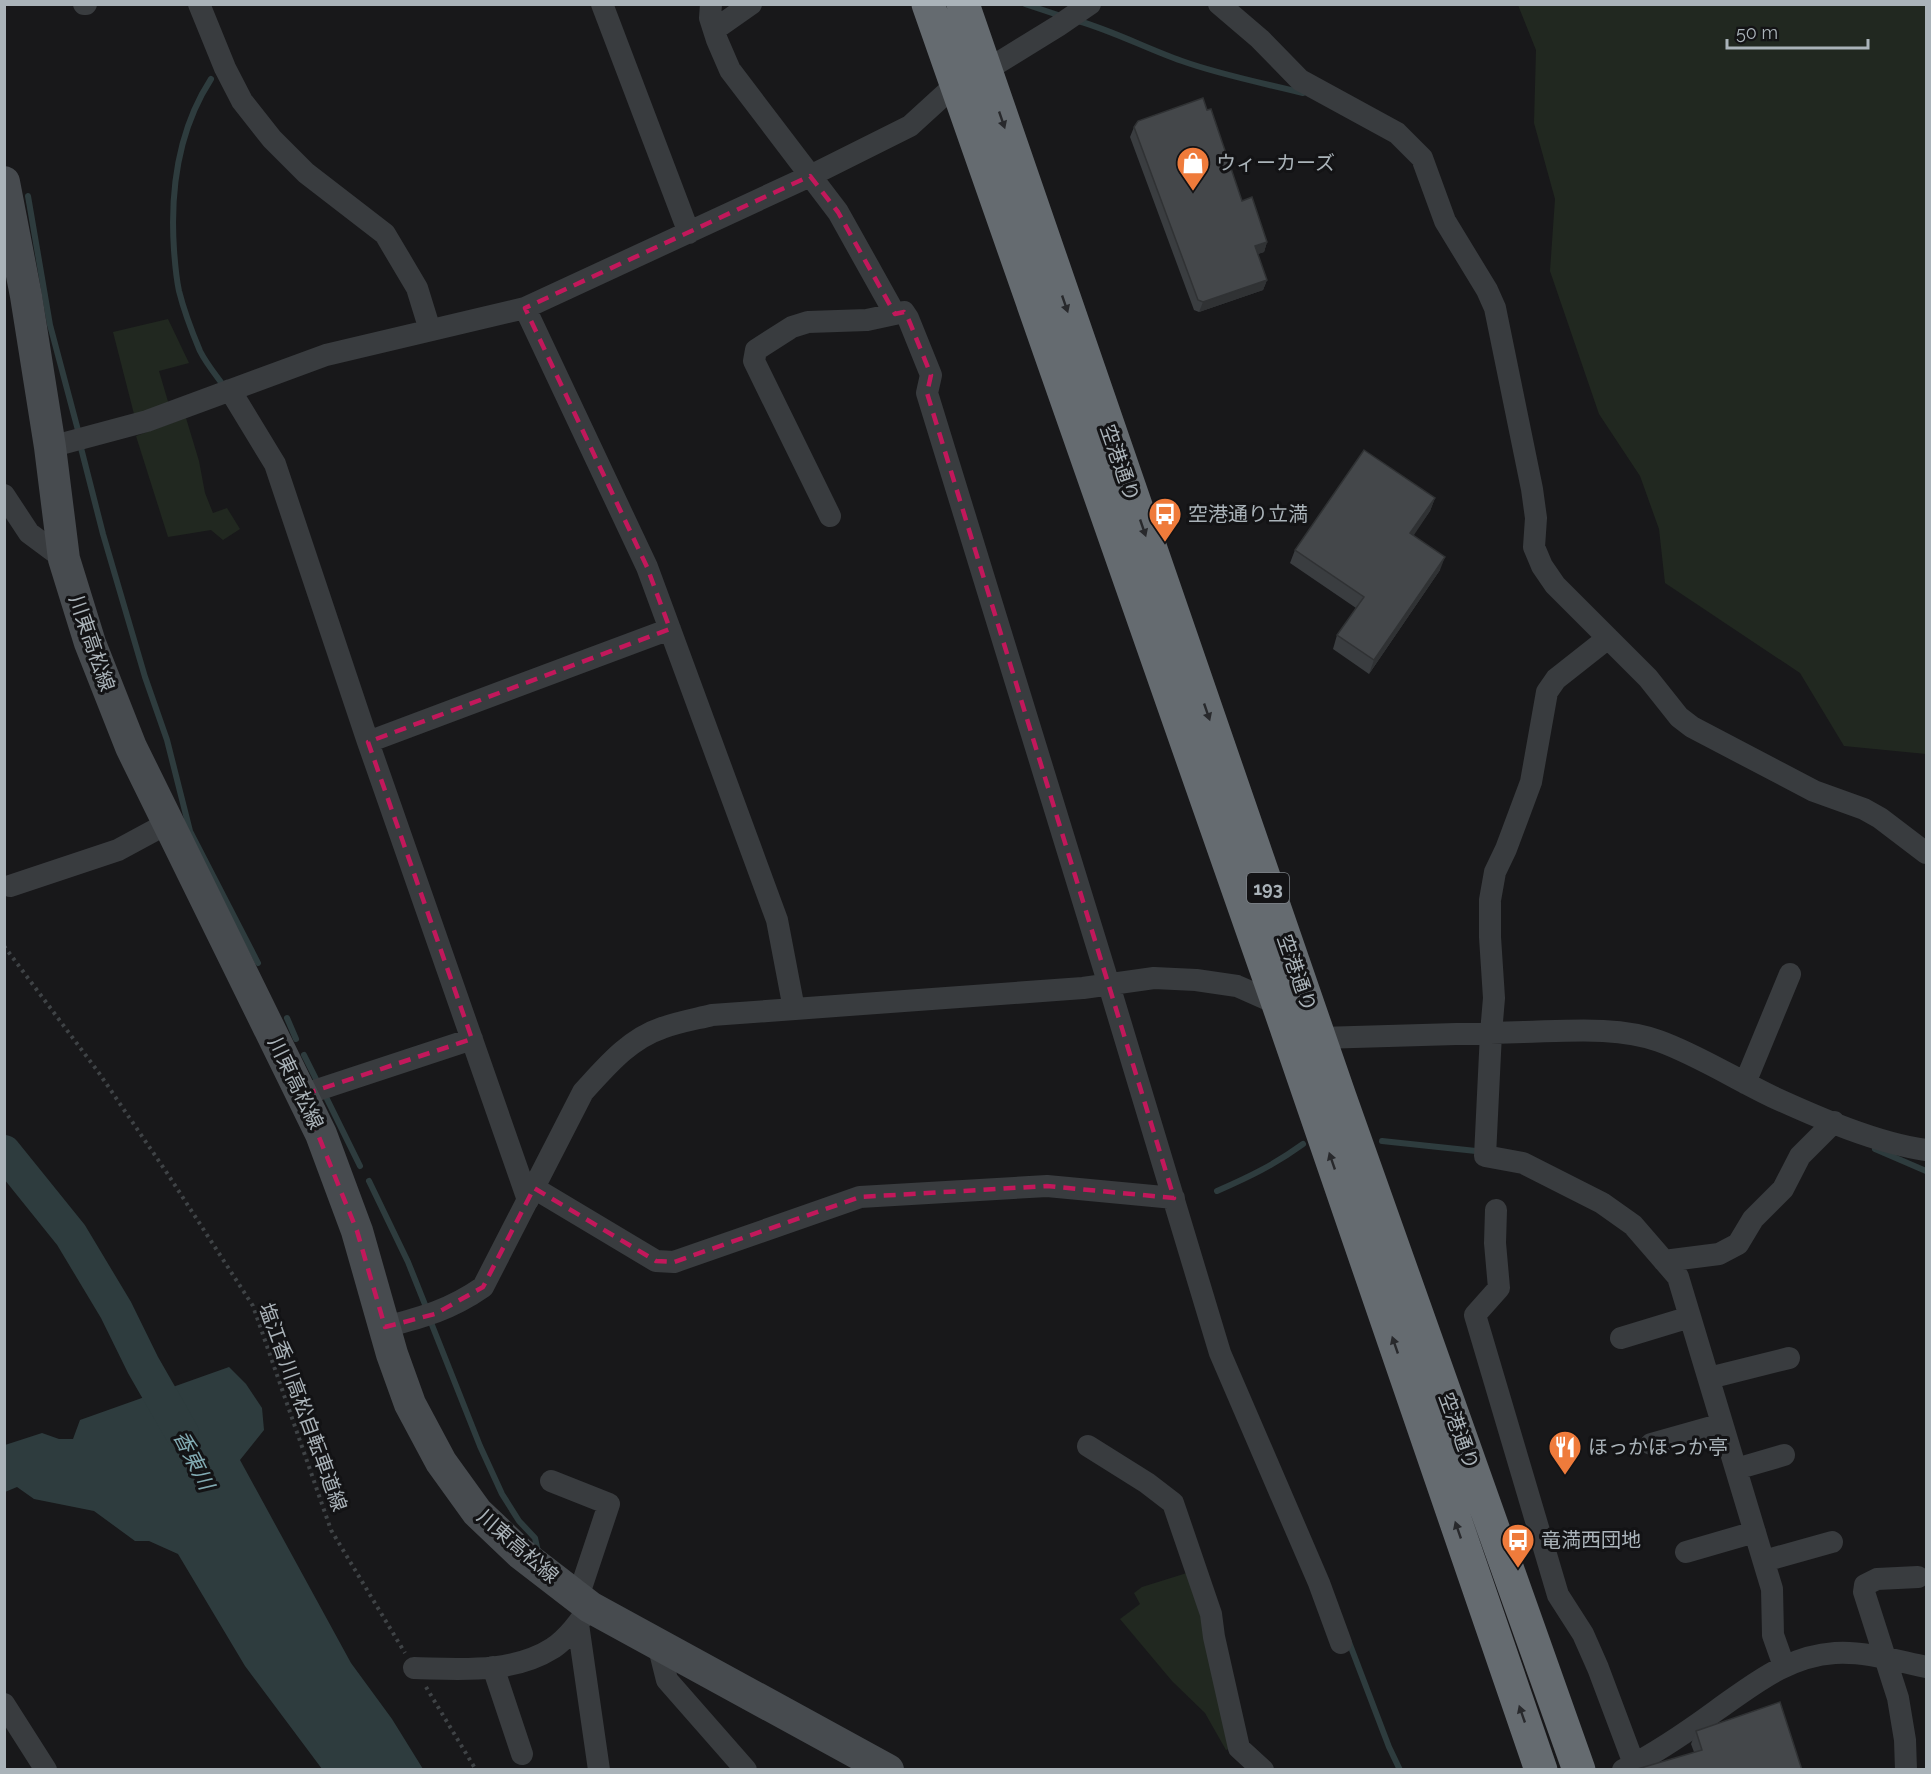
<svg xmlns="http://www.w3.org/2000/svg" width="1931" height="1774" font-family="Raleway,'Noto Sans JP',sans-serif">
<rect width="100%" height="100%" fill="#18181a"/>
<path fill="#212820" d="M1518 5H1926V754L1844 746 1800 673 1665 583 1659 529 1640 476 1599 414 1550 271 1555 199 1534 123 1536 50Z
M168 319 189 363 159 371 169 405 134 414 113 332Z
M186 418 199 461 205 493 213 513 227 508 240 529 223 540 211 530 168 537 136 436Z
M1190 1572 1235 1747 1226 1750 1205 1713 1172 1681 1120 1619 1140 1604 1134 1593 1142 1587Z"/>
<path fill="#2e3c3e" d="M229 1367 246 1384 262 1408 264 1430 240 1460 351 1663 392 1719 423 1769H322L245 1666 178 1554 149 1541H135L94 1511 34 1499 17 1487 5 1492V1445L42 1433 59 1439H73L80 1420Z"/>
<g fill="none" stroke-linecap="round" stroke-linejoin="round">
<path stroke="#2e3c3e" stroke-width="6" d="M1025 4 1058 15
M1078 21C1114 31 1147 49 1182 61 1221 75 1263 83 1303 93
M211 79C178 130 170 191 174 250 175 264 176 277 179 291 184 311 192 332 200 351 206 363 215 374 223 385L226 384
M28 196 50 325 79 434
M80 444 103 534 145 677 167 740 190 831 258 963
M287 1018 296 1039
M304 1055 316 1079
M326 1097 360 1166
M1382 1141 1476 1151
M1875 1149 1926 1171
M369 1181 408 1262 426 1307
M1217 1191C1249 1177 1274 1165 1303 1144
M432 1325 480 1446 502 1494 519 1521 535 1538 538 1552
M1349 1642 1389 1747 1400 1770"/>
<path stroke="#2e3c3e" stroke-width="34" d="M4 1152 71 1235 116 1310 143 1365 182 1433"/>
<path stroke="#3f4346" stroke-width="4" stroke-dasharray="3 4.5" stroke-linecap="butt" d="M4 946 99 1073 167 1173 253 1306 331 1530 405 1653
M426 1687 476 1770"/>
<path stroke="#393c3f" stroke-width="22" d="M84 4H86
M199 4 225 68 242 101 272 139 306 173 385 234 417 288 430 330
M602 4 689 233
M711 4 710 18 717 40 730 70 838 212 895 314
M1219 4 1260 39 1300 80 1397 133 1422 158 1445 221 1487 290 1495 308 1532 489 1536 518 1534 547 1542 566 1555 585 1648 678 1679 717 1692 727 1814 791 1864 809 1880 818 1926 853
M714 30 751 4
M525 308 647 567 777 920 794 1009
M230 390 275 464 368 742 528 1200
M50 447 147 421 326 355 525 308 810 176 910 126 956 84 985 71 1058 26 1090 4
M4 495 29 533 64 559
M830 516 754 361 756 350 792 327 808 322 867 320 904 312 908 318 931 375 927 393 1109 985 1220 1353 1319 1583 1341 1643
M1608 638 1556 679 1547 692 1531 782 1506 849 1495 872 1490 900V937L1494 998 1491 1033 1485 1156 1523 1163 1602 1203 1633 1225 1678 1277 1772 1589 1773 1635 1784 1666
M368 742 670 629
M10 886 118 850 168 823
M1309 1029 1320 1038C1388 1036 1456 1034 1524 1032 1566 1031 1619 1026 1659 1041 1698 1055 1735 1079 1773 1097 1819 1118 1876 1143 1926 1150
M1745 1083 1790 974
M302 1095 472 1039
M534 1188 656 1261 674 1262 860 1197 1047 1186 1174 1198
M1496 1210 1495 1243 1499 1288 1475 1315 1558 1595 1583 1634 1598 1668 1634 1764
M1664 1261 1719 1254 1738 1244 1753 1219 1783 1189 1800 1156 1834 1122
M385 1327C423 1317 450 1310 483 1287L583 1092C606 1067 629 1039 662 1028 678 1022 696 1019 712 1015L1083 988 1154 978 1196 980 1237 986 1278 1004 1284 1009
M1621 1338 1690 1317
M1709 1378 1789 1358
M1651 1444 1722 1424
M1088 1446 1147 1483 1173 1503 1211 1614 1214 1637 1239 1748 1263 1770
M1736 1469 1784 1455
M551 1481 609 1504 578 1597
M1686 1552 1755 1532
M1764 1561 1832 1542
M578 1624 599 1770
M658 1644 667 1680 746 1770
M493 1667 522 1754
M414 1668C461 1669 512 1674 553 1648 568 1638 580 1621 590 1607
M4 1704 46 1770
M1623 1770C1656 1753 1687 1732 1717 1710 1754 1684 1788 1656 1835 1653 1865 1651 1897 1661 1926 1667
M1906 1770 1905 1740 1898 1698 1864 1592 1865 1585 1877 1579 1918 1577"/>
<path stroke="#474b4f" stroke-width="32" d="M4 182 26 296 50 447 64 559 90 643 131 747 321 1134 357 1231 392 1354 410 1404 441 1462 477 1512 520 1553 590 1607 888 1770"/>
<path stroke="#656b70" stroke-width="33" d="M928 4 1278 1004 1541 1770
M963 4 1340 1097 1579 1770"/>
</g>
<path fill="#3a3d40" d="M1207 110 1242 201 1267 242 1264 252 1258 254 1267 280 1263 290 1199 312 1194 310 1130 137 1134 127Z
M1435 498 1430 511 1413 535 1440 570 1369 674 1333 649 1337 635 1356 608 1290 563 1295 550Z
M1696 1731 1802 1770 1694 1752 1691 1744Z"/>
<path fill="#303234" d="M1267 242 1264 252 1251 256 1255 246Z
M1267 280 1263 290 1199 312 1203 302Z
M1435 498 1430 511 1406 547 1410 533Z
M1445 557 1440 570 1369 674 1374 660Z"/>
<path fill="#44474a" stroke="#303234" stroke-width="1.5" d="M1203 98 1207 110 1211 109 1242 201 1252 197 1267 242 1255 246 1267 280 1203 302 1198 300 1134 127 1138 121Z
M1364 450 1435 498 1410 533 1445 557 1374 660 1337 635 1364 597 1295 550Z
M1780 1702 1802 1770H1634L1702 1750 1696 1731Z"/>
<defs><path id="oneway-solid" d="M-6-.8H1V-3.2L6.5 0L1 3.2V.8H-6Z" transform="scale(1.5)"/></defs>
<g fill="#28292c">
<use href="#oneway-solid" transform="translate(1002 120) rotate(71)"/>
<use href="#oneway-solid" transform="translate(1065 304) rotate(71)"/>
<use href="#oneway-solid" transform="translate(1143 528) rotate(71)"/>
<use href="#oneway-solid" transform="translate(1207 712) rotate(71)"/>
<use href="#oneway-solid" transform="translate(1332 1161) rotate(-109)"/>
<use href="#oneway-solid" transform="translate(1395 1345) rotate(-109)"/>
<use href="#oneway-solid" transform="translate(1458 1530) rotate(-109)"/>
<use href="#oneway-solid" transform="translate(1522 1714) rotate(-109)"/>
</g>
<path fill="none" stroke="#c2185b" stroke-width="4.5" stroke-dasharray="12 8" stroke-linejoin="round" d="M810 176 838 212 895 314 904 312 908 318 931 375 927 393 1174 1198 1047 1186 860 1197 674 1262 656 1261 534 1188 483 1287 435 1314 385 1327 357 1231 302 1095 472 1039 368 742 670 629 647 567 525 308Z"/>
<defs>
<g id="shop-pin" transform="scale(1.725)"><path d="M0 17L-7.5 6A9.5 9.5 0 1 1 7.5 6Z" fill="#ef7b3b" stroke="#131315"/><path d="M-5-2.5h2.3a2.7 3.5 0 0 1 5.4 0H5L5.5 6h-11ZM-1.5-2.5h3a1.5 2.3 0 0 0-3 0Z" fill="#fff"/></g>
<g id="bus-pin" transform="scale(1.725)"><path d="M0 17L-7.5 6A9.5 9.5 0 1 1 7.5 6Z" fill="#ef7b3b" stroke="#131315"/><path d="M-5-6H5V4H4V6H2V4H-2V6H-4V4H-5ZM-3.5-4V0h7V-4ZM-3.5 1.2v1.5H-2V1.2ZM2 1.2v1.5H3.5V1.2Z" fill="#fff"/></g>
<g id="restaurant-pin" transform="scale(1.725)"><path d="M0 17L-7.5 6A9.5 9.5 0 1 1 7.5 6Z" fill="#ef7b3b" stroke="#131315"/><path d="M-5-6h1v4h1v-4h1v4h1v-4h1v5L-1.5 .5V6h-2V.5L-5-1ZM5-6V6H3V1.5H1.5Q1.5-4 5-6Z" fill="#fff"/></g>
</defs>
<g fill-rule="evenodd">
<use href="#shop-pin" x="1193" y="163"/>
<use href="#bus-pin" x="1165" y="514"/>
<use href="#restaurant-pin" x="1565" y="1447"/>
<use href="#bus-pin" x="1518" y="1540"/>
</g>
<g text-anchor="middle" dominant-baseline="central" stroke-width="6" stroke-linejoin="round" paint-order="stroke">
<rect fill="#131315" stroke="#7d8388" stroke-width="1.5" x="1247" y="873" width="42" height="30" rx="4.5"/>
<g font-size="18" font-weight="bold" fill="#aab3b9">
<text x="1268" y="888">193</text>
</g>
<g font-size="20" fill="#aab3b9" stroke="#131315" text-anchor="start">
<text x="1216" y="163">ウィーカーズ</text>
<text x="1188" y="514">空港通り立満</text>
<text x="1588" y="1447">ほっかほっか亭</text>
<text x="1541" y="1540">竜満西団地</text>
</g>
<g font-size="20" fill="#aab3b9" stroke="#131315">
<text transform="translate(1120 463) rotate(71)">空港通り</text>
<text transform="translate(92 643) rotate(71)">川東高松線</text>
<text transform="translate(1297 973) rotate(71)">空港通り</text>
<text transform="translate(296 1083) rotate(64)">川東高松線</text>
<text transform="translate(303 1407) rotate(70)">塩江香川高松自転車道線</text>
<text transform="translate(1459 1431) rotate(70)">空港通り</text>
<text transform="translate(518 1546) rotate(41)">川東高松線</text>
</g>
<g font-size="21" font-style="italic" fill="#82abb3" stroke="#131315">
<text transform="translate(194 1460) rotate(63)">香東川</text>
</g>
</g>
<rect width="1931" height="1774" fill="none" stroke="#aab3b9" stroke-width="12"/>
<path d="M1727 39v9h141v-9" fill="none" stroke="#aab3b9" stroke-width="3"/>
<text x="1736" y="39" font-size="18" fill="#aab3b9" stroke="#131315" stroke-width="4.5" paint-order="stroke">50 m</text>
</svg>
